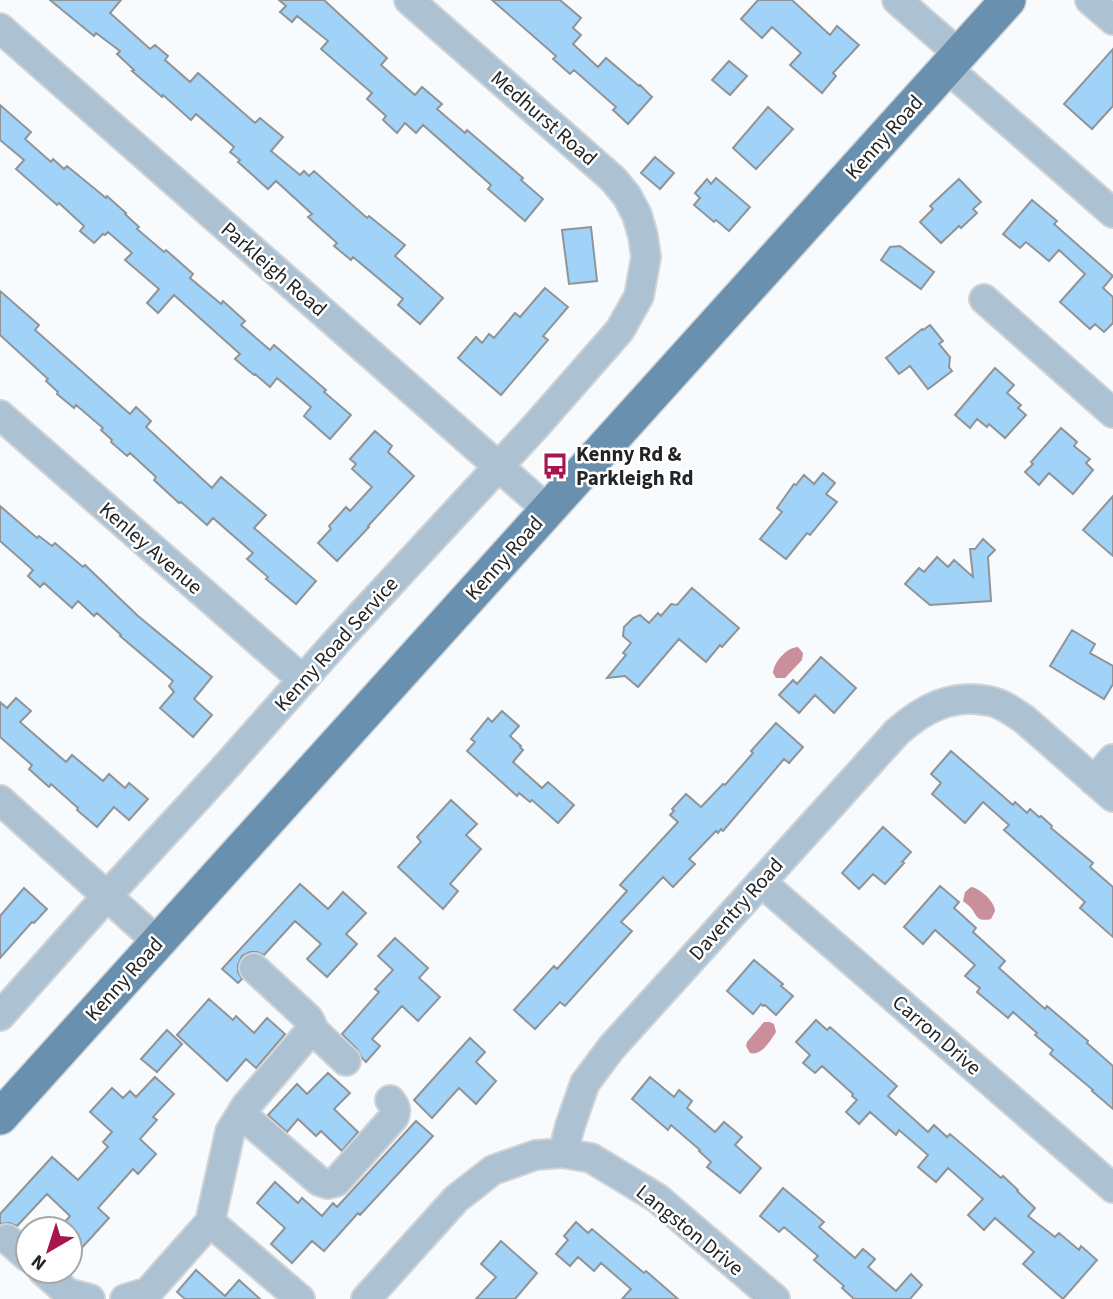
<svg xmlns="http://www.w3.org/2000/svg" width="1113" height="1299" font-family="'Source Sans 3',sans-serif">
<rect width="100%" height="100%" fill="#f7fbfe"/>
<path fill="#ca8f9b" d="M798 647 803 653 802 660 785 678H776L773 673C774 662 787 647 798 647Z
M971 887C980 888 995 902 995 911L991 919C977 922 978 917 971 908 969 905 965 903 963 901L965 892Z
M764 1022H770L774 1024 776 1032C770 1041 762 1056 750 1053L746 1046 747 1042Z"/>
<path fill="#a1d2f8" stroke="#919497" stroke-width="2" d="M50 0H121L110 13 150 49 155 45 168 56 165 60 190 82 198 73 255 123 260 118 283 137 271 151 300 175 304 171 309 176 314 171 367 218 369 216 405 245 395 256 443 298 420 324 398 305 403 299 353 257 351 260 334 246 337 243 308 217 312 214 276 181 268 189 238 162 240 160 230 152 234 147 196 114 191 120 163 95 162 97 132 71 134 70 117 54 120 51 96 33 94 36Z
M279 0H324L387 58 381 65 415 95 422 87 442 104 437 109 465 133 467 130 523 178 521 180 543 199 525 221 488 189 491 185 423 125 416 133 405 123 397 133 383 120 386 116 367 99 372 93 321 49 328 41 297 16 292 22 280 12 286 6Z
M492 0H560L581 18 573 28 581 35 573 44 598 67 606 58 639 86 640 85 652 97 628 124 613 110 616 107 574 70 570 74 553 59 556 56Z
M758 0H792L830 35 837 26 859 45 833 73 836 76 822 93 790 65 801 53 772 27 762 38 741 19Z
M1113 49V106L1092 129 1064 104Z
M729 61 747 76 730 95 712 80Z
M0 105 31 132 25 139 51 162 53 159 64 169 67 166 106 198 107 196 126 213 125 214 139 227 137 229 164 252 166 250 193 274 190 278 221 304 223 301 245 321 241 325 270 350 274 345 326 390 324 392 351 415 330 439 304 416 311 407 277 378 270 387 255 374 254 375 235 359 240 354 174 295 158 313 147 303 159 289 125 260 132 253 108 232 105 235 103 234 94 243 80 231 84 226 59 203 57 205 16 169 24 160 0 140Z
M768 107 793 129 756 169 733 148Z
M655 157 674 173 660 189 641 173Z
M716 178 750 207 729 231 716 220 714 222 694 205 700 198 695 193 707 179 711 184Z
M959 179 981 202 973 209 977 213 961 228 959 226 941 243 920 222 933 209 930 206Z
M1032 200 1057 221 1054 224 1113 276 1103 288 1113 297V323L1104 332 1095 324 1090 329 1060 302 1085 274 1059 250 1049 261 1026 242 1020 248 1003 234Z
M591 227 597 281 569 284 562 230Z
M900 246 934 272 921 289 881 260 890 247Z
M545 288 568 307 543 336 548 340 501 395 458 358 476 337 482 343 489 334 494 338 515 313 520 317Z
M0 291 39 325 35 330 130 414 136 407 151 421 146 427 212 488 221 477 266 515 254 528 316 581 296 604 266 579 268 577 247 559 253 553 213 518 207 525 181 502 179 503 154 480 156 477 130 453 127 456 111 442 112 440 101 430 103 428 76 405 74 408 57 394 58 392 46 381 48 379 0 335Z
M930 325 943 341 939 344 950 357 949 367 952 371 928 389 910 366 899 374 886 358 922 329 923 330Z
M995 368 1014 385 1007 393 1021 405 1018 408 1026 415 1005 438 989 424 987 427 977 419 970 428 955 415Z
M1061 428 1077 442 1074 446 1090 459 1086 463 1093 470 1073 494 1049 473 1039 485 1025 472 1033 464 1031 462Z
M375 431 392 446 388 452 414 476 368 526 369 527 337 561 318 543 331 529 329 526 346 507 350 511 372 487 352 469 356 464 350 459Z
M823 473 835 483 826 494 837 502 810 535 807 533 786 559 760 539 782 512 777 508 794 484 796 485 804 475 814 484Z
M1113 496V556L1083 530Z
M0 506 37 538 39 536 52 546 55 543 83 567 85 565 138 616 212 677 194 699 212 715 193 737 160 708 174 692 169 686 173 681 120 636 121 635 97 613 94 616 78 601 72 608 44 583 40 587 28 576 33 570 0 541Z
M983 539 995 550 988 557 991 601 930 605 905 584 919 568 924 572 937 557 948 567 954 560 973 577 970 549H975Z
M692 588 739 628 722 647 720 645 706 662 679 639 638 687 625 676 607 678 626 655 623 653 631 643 623 636 624 627 633 618 640 615 649 623 658 613 661 616 671 604 677 605Z
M1072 630 1095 644 1090 653 1113 666V684L1104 699 1050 666Z
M821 657 856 688 834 713 815 695 799 713 779 695 793 680 797 684Z
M16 698 31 711 20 722 66 762 72 755 103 781 109 774 125 788 129 783 148 799 129 820 114 807 97 827 77 810 78 808 51 784 49 787 29 769 32 765 0 737V702L7 708Z
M502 711 519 726 510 736 521 746 520 747 523 750 513 762 542 788 548 782 574 805 558 823 532 800 530 802 519 793 517 796 467 751 475 742 471 739 488 718 492 722Z
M776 723 803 747 789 763 784 759 723 831 721 829 718 833 716 831 689 859 695 864 673 887 663 877 621 922 632 931 565 1006 560 1002 535 1029 514 1010 554 966 557 969 627 891 620 885 678 822 670 815 674 811 672 809 686 794 701 807 723 784 725 785 753 753 751 751Z
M951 751 1013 805 1015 802 1027 813 1030 809 1039 817 1041 816 1052 826 1051 828 1093 863 1090 867 1113 887V937L1080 908 1085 902 1004 830 1009 825 983 802 965 823 932 794 941 783 931 774Z
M451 800 477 824 466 835 481 849 450 884 458 891 443 909 398 867 421 842 417 837Z
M883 827 911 852 902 862 904 863 885 884 873 874 859 889 842 873Z
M300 884 328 909 343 892 366 913 346 934 357 944 327 977 307 959 321 944 295 921 264 955 257 952H250L242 956 238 965V972L242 979 238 983 222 969Z
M940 886 959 902 954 908 976 928 973 932 1005 961 999 968 1045 1009 1047 1006 1088 1041 1087 1043 1113 1066V1109L1092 1091 1093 1090 1050 1054 1053 1050 1035 1035 1037 1033 1013 1012 1008 1018 977 992 980 988 965 976 975 965 935 930 923 944 904 927Z
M24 888 47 909 34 923 32 922 0 958V916Z
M395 938 428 968 419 978 440 997 418 1021 402 1006 372 1039 380 1046 366 1062 362 1058 357 1049 342 1034 379 992 375 989 393 970 378 956Z
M754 960 783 984 781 986 793 996 776 1015 765 1005 763 1006 761 1004 753 1014 727 991Z
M209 999 233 1020 236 1016 254 1033 267 1018 285 1034 256 1068 246 1059 227 1081 177 1035Z
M816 1020 827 1030 830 1027 897 1086 888 1096 928 1132 934 1125 947 1137 950 1134 1001 1178 1003 1176 1018 1190 1017 1191 1035 1208 1028 1216 1055 1237 1059 1233 1079 1250 1081 1246 1097 1260 1063 1299 1023 1264 1034 1252 995 1218 984 1230 968 1215 983 1199 948 1168 936 1182 918 1167 928 1155 899 1130 896 1135 870 1112 859 1124 846 1112 857 1100 852 1096 853 1094 822 1066 815 1073 803 1063 810 1055 796 1042Z
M167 1030 182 1044 157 1072 141 1059Z
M470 1038 485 1052 476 1062 496 1081 476 1104 459 1088 432 1118 414 1100Z
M328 1073 350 1093 334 1109 358 1132 342 1151 321 1131 316 1136 298 1119 287 1132 268 1115 297 1084 307 1094Z
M155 1077 174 1094 153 1117 157 1120 140 1139 156 1154 138 1174 133 1169 98 1208 109 1218 78 1252 70 1245V1229H59L70 1216 47 1194 17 1226 9 1223 0 1224V1214L52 1157 78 1180 108 1147 103 1142 112 1132 90 1112 112 1088 123 1098 130 1091 136 1097Z
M650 1077 674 1097 679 1090 692 1101 687 1108 715 1132 724 1122 742 1137 735 1145 761 1168 740 1193 707 1167 711 1162 699 1151 700 1150 671 1125 668 1130 632 1099Z
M416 1121 433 1136 360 1215 358 1213 324 1251 312 1241 292 1263 271 1244 285 1228 257 1203 275 1182 298 1203 302 1198 322 1216 333 1203 337 1207Z
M783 1188 824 1222 819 1227 855 1258 863 1249 875 1259 868 1267 896 1291 911 1274 922 1285 910 1299H854L842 1288 844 1286 814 1260 818 1256 784 1227 779 1232 760 1216Z
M576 1222 588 1233 592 1229 644 1273 646 1271 678 1299H622L631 1289 601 1263 594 1271 578 1257 570 1266 556 1254 568 1240 564 1236Z
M501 1241 537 1273 515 1299H476L496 1277 481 1264Z
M196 1270 225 1296 239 1280 260 1299H185L177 1292Z"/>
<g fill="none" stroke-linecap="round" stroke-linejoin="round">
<g stroke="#d1d4d7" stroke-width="32">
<path id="minor" d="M897 0 959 54
M1090 0 1113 20
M0 28 548 510
M947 68 1113 213
M984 299 1113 413
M0 415 303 680
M1094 781 1113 759
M0 800 158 942
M761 882 1113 1188
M254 968 308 1018 312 1025V1029L246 1106 230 1132 210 1222 300 1299
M0 1016 107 896 222 771 338 640 535 427 620 330 639 296 646 257 643 236 637 215 627 196 613 179 409 0
M312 1029 346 1061
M241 1114 319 1181 328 1184 336 1182 394 1117C397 1110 395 1106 390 1100
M563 1153 570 1126 585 1083 612 1047 897 732C923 709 952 693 989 701 1002 703 1013 712 1024 719L1113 797
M7 1239 28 1257
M43 1271 68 1293 90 1299
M125 1299 148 1292 210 1222
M366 1299 456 1199 493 1170 536 1155 563 1153 591 1158 657 1198 775 1299"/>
</g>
<g stroke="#d1d4d7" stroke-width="38">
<path id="major" d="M0 1117 1008 0"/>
</g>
<use href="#minor" stroke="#acc1d2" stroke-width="28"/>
<use href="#major" stroke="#6990ae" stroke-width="35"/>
</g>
<defs>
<g id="bus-bare" transform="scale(2.1)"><path d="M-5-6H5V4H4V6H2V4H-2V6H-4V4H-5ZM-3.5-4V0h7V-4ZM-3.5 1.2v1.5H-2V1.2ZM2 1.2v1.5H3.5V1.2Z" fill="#a8154e" stroke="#fff" stroke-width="2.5" paint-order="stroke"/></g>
</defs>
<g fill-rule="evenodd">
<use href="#bus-bare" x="555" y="466"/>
</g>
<g text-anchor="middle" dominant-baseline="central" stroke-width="5" stroke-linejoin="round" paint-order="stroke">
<g font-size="21" fill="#232425" stroke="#fff">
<text transform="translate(544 118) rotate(41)">Medhurst Road</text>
<text transform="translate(884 137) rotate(-48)">Kenny Road</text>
<text transform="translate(274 269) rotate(41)">Parkleigh Road</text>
<text transform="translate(151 548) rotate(41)">Kenley Avenue</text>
<text transform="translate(504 558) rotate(-48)">Kenny Road</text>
<text transform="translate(336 644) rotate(-48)">Kenny Road Service</text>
<text transform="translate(736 909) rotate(-48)">Daventry Road</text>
<text transform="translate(124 979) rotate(-48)">Kenny Road</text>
<text transform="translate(937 1035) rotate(41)">Carron Drive</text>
<text transform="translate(690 1230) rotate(39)">Langston Drive</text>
</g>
<g font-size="21" font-weight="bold" fill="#232425" stroke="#fff" text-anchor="start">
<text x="576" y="454">Kenny Rd &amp;<tspan x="576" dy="24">Parkleigh Rd</tspan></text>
</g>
</g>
<g transform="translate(49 1250) rotate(219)"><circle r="33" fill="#ffffff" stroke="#a7a7a8" stroke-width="2"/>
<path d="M0-5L12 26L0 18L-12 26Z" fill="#a8154e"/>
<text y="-10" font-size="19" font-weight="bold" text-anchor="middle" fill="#232425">N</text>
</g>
</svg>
